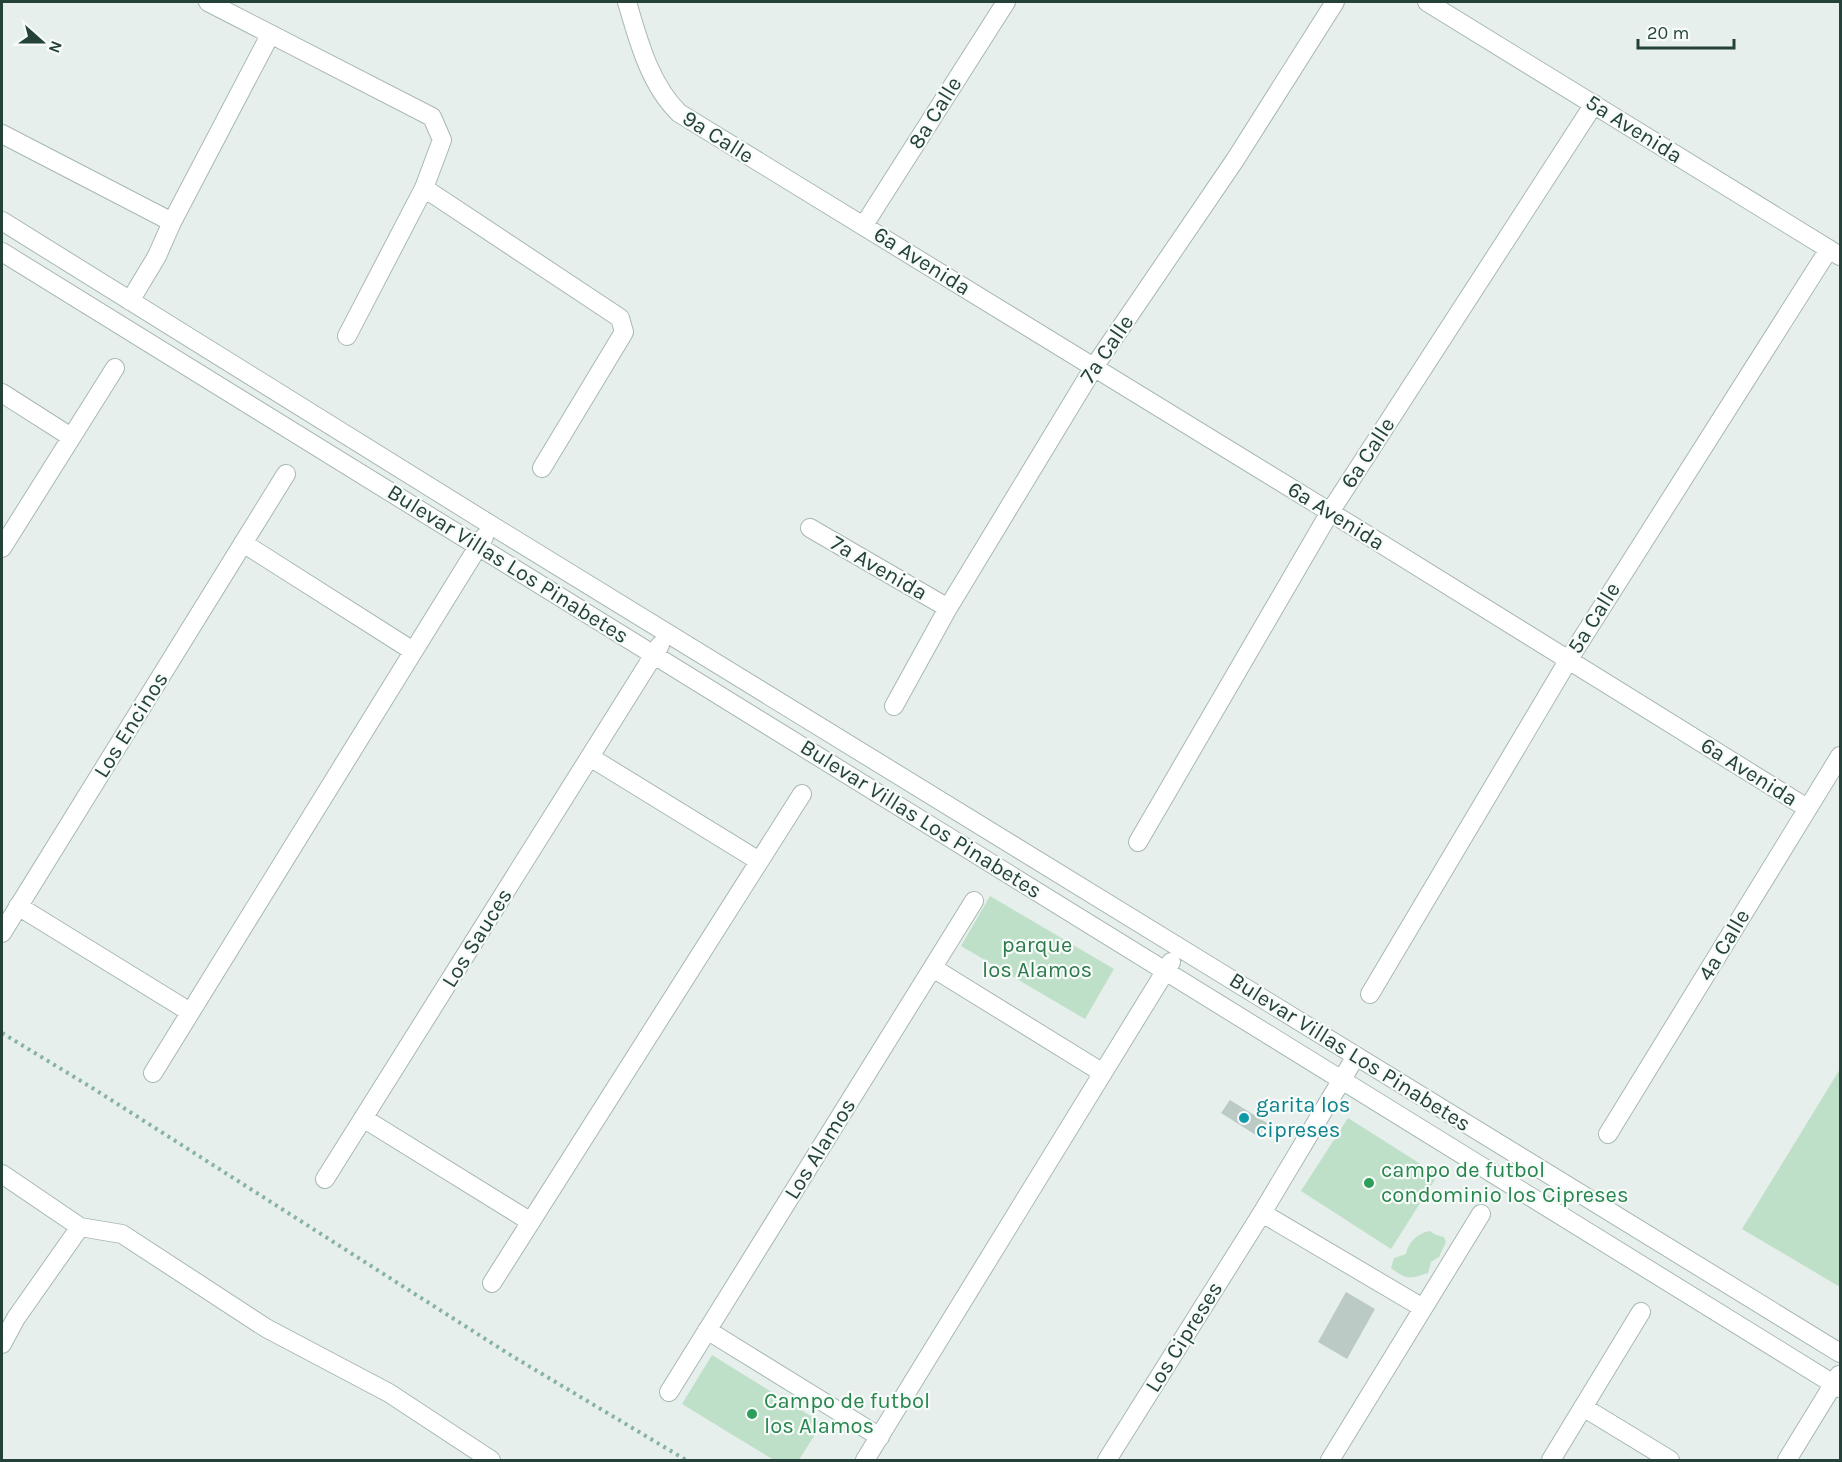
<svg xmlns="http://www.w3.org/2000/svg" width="1842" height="1462" font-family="Karla,sans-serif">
<rect width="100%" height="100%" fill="#e6efeb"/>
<path fill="#bfe0c8" d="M990 896 1114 969 1085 1019 961 946Z
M1840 1069V1287L1742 1229Z
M1348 1118 1438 1175 1391 1249 1301 1191Z
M1430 1231 1436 1235 1444 1237 1446 1242 1439 1257 1431 1262 1428 1273C1410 1279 1406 1280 1391 1268L1394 1258 1406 1254C1408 1242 1418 1233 1430 1231Z
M712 1355 822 1423 799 1460H774L682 1404Z"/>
<path fill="#bbcac4" d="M1230 1100 1267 1123 1259 1137 1221 1113Z
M1346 1292 1375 1309 1347 1359 1318 1342Z"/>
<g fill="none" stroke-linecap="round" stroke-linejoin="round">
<g stroke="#a8b8b2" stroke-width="20">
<path id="minor" d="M208 2 432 117 442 140 424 188 347 336
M627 2C638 40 650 85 679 113L1330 512 1807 808
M1427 2 1840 256
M2 134 172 222
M424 188 620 318 624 332 542 468
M2 221 491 525 1840 1353
M864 225 1006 2
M2 252 1840 1388
M130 301 157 256 172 222 270 35
M2 393 71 437
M810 528 948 608
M243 543 413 651
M2 548 115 368
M894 706 948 608 1094 367 1235 160 1335 2
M590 757 759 861
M1138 842 1330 512 1594 104
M18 906 190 1012
M2 933 286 474
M933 968 1103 1073
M1370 994 1569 659 1829 249
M153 1073 484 537
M363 1118 531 1222
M1608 1134 1840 756
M2 1174 80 1227 122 1234 266 1328 389 1393 491 1460
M325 1179 660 645
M1262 1213 1423 1308
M492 1283 802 794
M707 1330 880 1437
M2 1344 16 1318 80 1227
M669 1392 974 901
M1583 1407 1670 1460
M865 1460 1171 962
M1107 1460 1262 1213 1356 1056
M1330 1460 1481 1214
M1551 1460 1641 1312
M1787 1460 1839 1375"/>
</g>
<path stroke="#86b3a5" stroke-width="4" stroke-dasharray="3 4.5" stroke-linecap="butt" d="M2 1033 94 1089 512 1356 686 1460"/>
<use href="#minor" stroke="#fff" stroke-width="18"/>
</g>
<circle fill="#0f9aa8" stroke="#f7fbf9" stroke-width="2" cx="1244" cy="1118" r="6"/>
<g fill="#2e9e5b" stroke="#f7fbf9" stroke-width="2">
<circle cx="1369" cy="1183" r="6"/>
<circle cx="752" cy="1414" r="6"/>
</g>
<g text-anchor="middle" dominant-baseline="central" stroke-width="4.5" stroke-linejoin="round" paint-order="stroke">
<g font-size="22" fill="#24423a" stroke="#f7fbf9">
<text transform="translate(935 113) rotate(-58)">8a Calle</text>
<text transform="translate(1634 129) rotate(32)">5a Avenida</text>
<text transform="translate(718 137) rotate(32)">9a Calle</text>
<text transform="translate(922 261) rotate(32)">6a Avenida</text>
<text transform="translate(1107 349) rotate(-56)">7a Calle</text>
<text transform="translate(1368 453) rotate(-57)">6a Calle</text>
<text transform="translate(1336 516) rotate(32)">6a Avenida</text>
<text transform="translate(508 564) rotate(32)">Bulevar Villas Los Pinabetes</text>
<text transform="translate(879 568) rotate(30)">7a Avenida</text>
<text transform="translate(1594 618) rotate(-58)">5a Calle</text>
<text transform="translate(131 725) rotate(-58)">Los Encinos</text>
<text transform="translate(1749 772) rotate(32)">6a Avenida</text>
<text transform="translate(921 819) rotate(32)">Bulevar Villas Los Pinabetes</text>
<text transform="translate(477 938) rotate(-58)">Los Sauces</text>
<text transform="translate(1724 945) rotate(-59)">4a Calle</text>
<text transform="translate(1350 1052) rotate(32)">Bulevar Villas Los Pinabetes</text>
<text transform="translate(820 1149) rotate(-58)">Los Alamos</text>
<text transform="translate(1184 1337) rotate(-58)">Los Cipreses</text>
</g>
<g font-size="22" fill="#2d7a4b" stroke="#f7fbf9">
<text x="1037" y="945">parque<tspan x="1037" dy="25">los Alamos</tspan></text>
</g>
<g font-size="22" fill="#0d838f" stroke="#f7fbf9" text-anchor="start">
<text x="1256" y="1105">garita los<tspan x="1256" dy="25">cipreses</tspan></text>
</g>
<g font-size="22" fill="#27864d" stroke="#f7fbf9" text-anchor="start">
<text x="1381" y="1170">campo de futbol<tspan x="1381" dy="25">condominio los Cipreses</tspan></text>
<text x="764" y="1401">Campo de futbol<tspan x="764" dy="25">los Alamos</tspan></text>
</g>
</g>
<rect width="1842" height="1462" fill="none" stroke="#24423a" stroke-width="6"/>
<g transform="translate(42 42) rotate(111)" stroke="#f7fbf9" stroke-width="4.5" paint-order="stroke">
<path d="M0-4.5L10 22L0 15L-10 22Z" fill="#24423a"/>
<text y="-9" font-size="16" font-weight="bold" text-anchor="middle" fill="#24423a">N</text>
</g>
<path d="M1638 39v9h96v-9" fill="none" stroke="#24423a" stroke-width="3"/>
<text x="1647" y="39" font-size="18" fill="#24423a" stroke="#f7fbf9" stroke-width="4.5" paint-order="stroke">20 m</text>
</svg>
